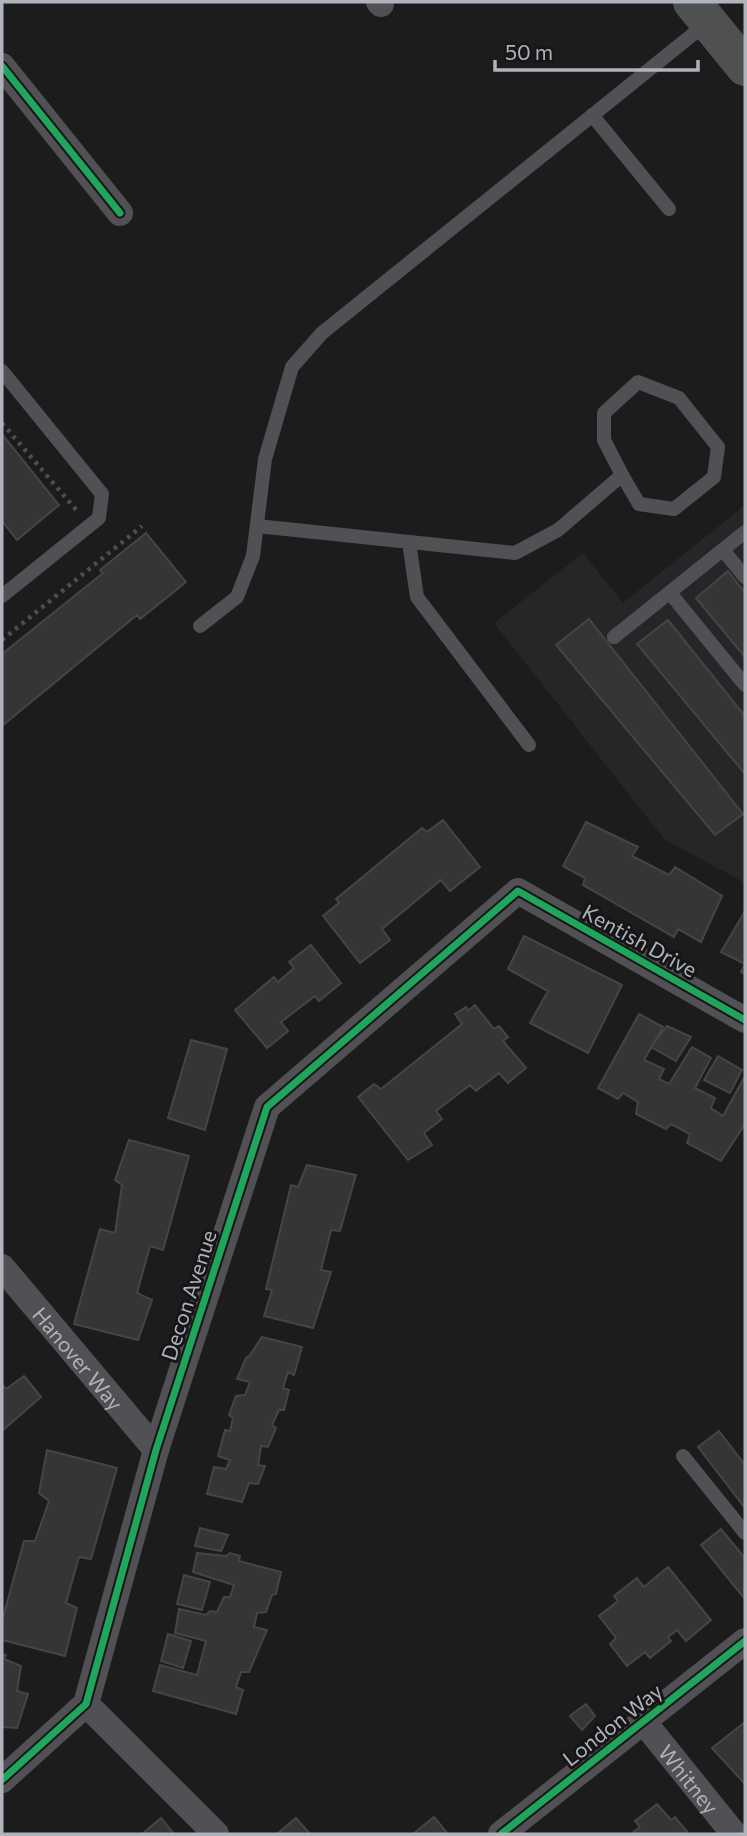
<svg xmlns="http://www.w3.org/2000/svg" width="747" height="1836" font-family="Commissioner,sans-serif">
<rect width="100%" height="100%" fill="#1c1c1c"/>
<path fill="#262628" d="M745 505V883L664 839 494 623 583 553 623 603Z"/>
<path fill="#353536" stroke="#454548" stroke-width="2" d="M2 434 59 505 17 540 2 521Z
M146 533 186 582 140 619 137 615 2 726V654L103 573 100 570Z
M728 571 745 593V657L696 598Z
M589 619 743 814 715 835 556 645Z
M668 620 745 716V774L637 644Z
M443 820 480 867 450 891 441 880 382 929 390 940 360 963 323 916 339 903 336 899 422 828 427 832Z
M586 822 638 847 632 856 669 875 675 867 722 896 701 942 678 929 674 937 583 885 585 878 563 866Z
M745 911V974L741 972 745 964 721 952Z
M524 936 622 985 588 1053 530 1023 548 991 508 969Z
M311 945 341 983 319 1001 315 996 281 1022 288 1031 267 1048 235 1010 274 977 278 982 294 968 289 962Z
M475 1005 494 1029 499 1026 508 1037 503 1041 526 1068 508 1083 499 1073 476 1091 470 1085 436 1111 442 1119 424 1133 432 1145 408 1160 358 1097 374 1084 381 1089 462 1024 455 1014 466 1007 468 1011Z
M639 1014 663 1027 644 1060 664 1069 659 1079 669 1084 692 1047 711 1058 695 1088 715 1098 711 1108 723 1116 745 1076V1124L721 1161 687 1143 690 1134 671 1124 666 1129 636 1114 638 1102 623 1093 618 1099 598 1088Z
M667 1026 691 1037 676 1061 651 1047Z
M191 1040 227 1049 205 1130 168 1118Z
M718 1056 742 1070 730 1093 704 1080Z
M129 1140 189 1156 163 1250 150 1246 137 1293 152 1300 138 1340 74 1324 100 1229 115 1233 122 1185 115 1180Z
M307 1165 356 1175 340 1231 331 1230 321 1270 331 1272 313 1328 264 1316 272 1290 266 1289 291 1185 298 1187Z
M262 1337 302 1347 294 1375 288 1372 283 1388 289 1390 284 1410H279L272 1425 276 1428 268 1447 261 1446 258 1465 265 1466 258 1484 249 1483 242 1502 207 1494 214 1467 226 1469 230 1460 218 1456 225 1430 230 1431 233 1418 229 1415 236 1396 245 1395 250 1382 237 1379 246 1358 250 1355Z
M24 1376 41 1397 2 1431V1384L6 1389Z
M719 1431 745 1465V1508L698 1447Z
M47 1450 117 1468 91 1559 79 1557 66 1603 77 1608 65 1656 2 1640V1621L24 1541H35L49 1501 39 1493Z
M200 1528 228 1535 221 1551 195 1546Z
M721 1529 745 1558 744 1598 701 1545Z
M197 1553 226 1556 230 1553 240 1556 239 1561 281 1572 276 1594 272 1595 266 1612 257 1613 254 1627 267 1630 249 1672H241L236 1687 243 1690 236 1714 153 1691 160 1665 197 1675 206 1641 175 1633 179 1609 206 1615 210 1611 217 1612 224 1597H230L234 1585 193 1572Z
M668 1567 711 1620 686 1641 677 1630 668 1637 671 1641 650 1658 645 1652 627 1666 610 1644 616 1638 599 1616 618 1601 614 1596 637 1578 644 1587Z
M184 1575 210 1582 202 1610 177 1604Z
M168 1634 191 1641 183 1668 161 1661Z
M2 1654 6 1655 4 1659 21 1666 17 1691 28 1694 17 1728 2 1727Z
M586 1704 595 1716 582 1730 570 1716Z
M745 1722V1784L712 1748Z
M657 1804 671 1820 675 1817 689 1834H631L640 1827 635 1821Z
M434 1817 448 1834H413Z
M161 1818 174 1834H142Z
M296 1818 310 1834H277Z"/>
<g fill="none" stroke-linecap="round" stroke-linejoin="round">
<path stroke="#4c4d4f" stroke-width="4.5" stroke-dasharray="3.5 5" stroke-linecap="butt" d="M2 423 78 512
M2 640 142 526"/>
<path stroke="#515155" stroke-width="14" d="M592 115 669 209
M2 371 102 494 99 518 2 596
M257 526 515 553 558 530 622 475 604 440V413L638 382 679 398 718 447 714 477 674 509 639 504 622 475
M409 542 417 597 529 745
M723 550 745 577
M670 593 745 685
M200 626 237 597 253 556 265 459 292 367 322 333 707 23
M614 637 745 532
M683 1456 745 1533"/>
<g stroke="#515155" stroke-width="26">
<path d="M379 2 381 4"/>
<path d="M2 66 120 213"/>
<path id="s1" d="M2 1267 156 1450"/>
<path d="M86 1704 216 1834"/>
<path id="s2" d="M643 1721 734 1834"/>
<path d="M2 1780 86 1704 156 1450 267 1107 518 891 745 1020"/>
<path d="M501 1834 745 1641"/>
</g>
<path stroke="#4f5052" stroke-width="38" d="M692 2 745 67"/>
<g stroke="#161618" stroke-width="11">
<path id="cycleway" d="M2 66 120 213
M2 1780 86 1704 156 1450 267 1107 518 891 745 1020
M501 1834 745 1641"/>
</g>
<use href="#cycleway" stroke="#20a55d" stroke-width="7"/>
</g>
<g text-anchor="middle" dominant-baseline="central" stroke-width="6" stroke-linejoin="round" paint-order="stroke">
<g font-size="21" fill="#afb3bb" stroke="#161618">
<text transform="translate(640 940) rotate(29)">Kentish Drive</text>
<text transform="translate(188 1295) rotate(-72)">Decon Avenue</text>
<text stroke="none"><textPath href="#s1" startOffset="119">Hanover Way</textPath></text>
<text transform="translate(612 1724) rotate(-38)">London Way</text>
<text stroke="none"><textPath href="#s2" startOffset="74">Whitney</textPath></text>
</g>
</g>
<rect width="747" height="1836" fill="none" stroke="#afb3bb" stroke-width="7"/>
<path d="M495 60v10h203v-10" fill="none" stroke="#afb3bb" stroke-width="3.5"/>
<text x="505" y="60" font-size="21" fill="#afb3bb" stroke="#161618" stroke-width="5" paint-order="stroke">50 m</text>
</svg>
